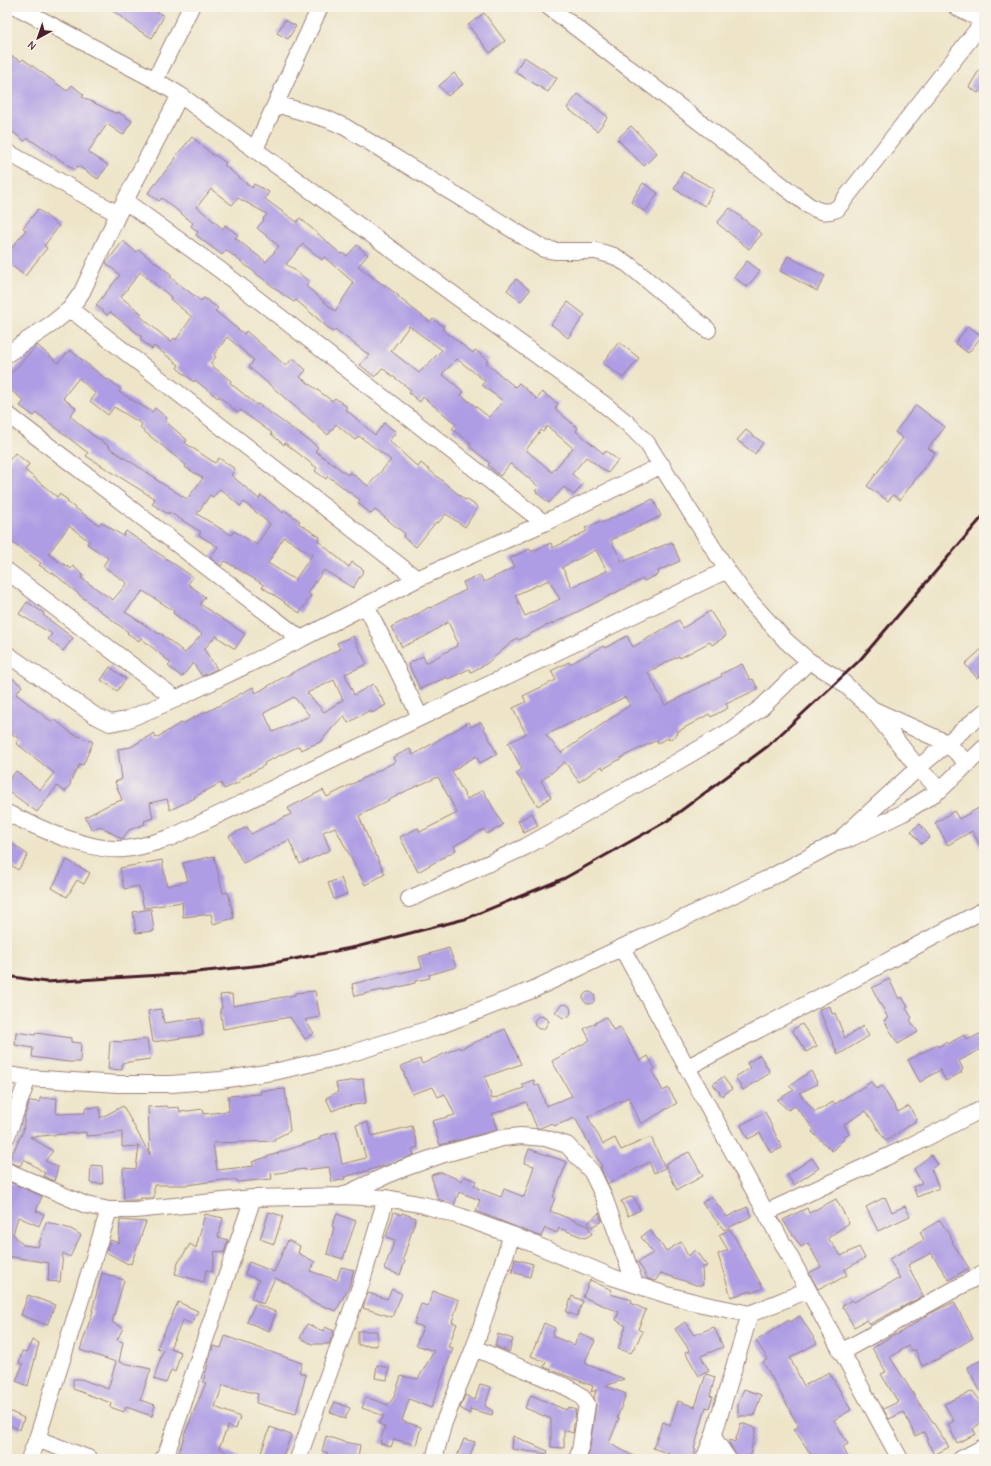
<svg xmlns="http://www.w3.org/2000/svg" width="991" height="1466" font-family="'Comic Neue',sans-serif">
<rect width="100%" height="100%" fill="#f7f3e8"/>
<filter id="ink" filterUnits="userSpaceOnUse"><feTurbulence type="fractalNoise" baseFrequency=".025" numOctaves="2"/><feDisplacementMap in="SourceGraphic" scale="8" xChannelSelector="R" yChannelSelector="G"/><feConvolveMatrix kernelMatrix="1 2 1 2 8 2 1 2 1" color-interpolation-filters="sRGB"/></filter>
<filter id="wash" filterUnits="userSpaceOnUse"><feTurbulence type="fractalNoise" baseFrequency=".012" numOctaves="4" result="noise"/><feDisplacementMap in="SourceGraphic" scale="16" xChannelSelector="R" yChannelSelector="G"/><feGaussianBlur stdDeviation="0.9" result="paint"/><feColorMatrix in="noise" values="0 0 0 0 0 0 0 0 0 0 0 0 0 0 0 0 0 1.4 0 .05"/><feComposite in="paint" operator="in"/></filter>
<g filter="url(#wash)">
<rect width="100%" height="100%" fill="#eee5c9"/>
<g id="blocks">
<path fill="#ae9de4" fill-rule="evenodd" d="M108 7H149L164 16 152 38 138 30Z
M484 13 505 41 490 53 468 25Z
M285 20 296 26 288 39 277 33Z
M7 54 21 61 23 59 67 91 72 85 84 95 82 97 117 114 118 112 132 121 123 135 107 124 88 152 108 165 98 179 78 166 75 170 28 138 25 141 7 128Z
M524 57 557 78 548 92 515 72Z
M984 62V84L978 93 969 87Z
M454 73 463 84 448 96 439 86Z
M578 94 608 117 597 131 567 108Z
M631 126 657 153 644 166 617 139Z
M192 137 214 156 215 155 226 163 224 165 252 188 254 184 269 192 265 199 297 222 300 218 342 255 343 253 347 256 357 245 368 255 358 266 382 284H383L399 296 398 297 430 322 433 319 444 327 442 329 473 353 475 350 488 360 486 363 515 387 519 383 537 399 542 392 558 404 555 409 578 428 576 431 604 454 606 451 618 460 608 473 586 457 572 474 583 484 574 495 564 487 549 503 535 491 539 487 514 466 510 464 500 476 488 465 490 463 469 446 471 443 452 429 456 424 423 397 420 402 409 393 411 390 382 368 375 377 360 365 369 355 335 329 333 332 296 300 294 302 285 296 226 250 222 255 196 235 198 232 191 226 193 223 162 198 159 201 148 193 176 158 175 157ZM211 189 232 205 238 198 267 214 263 219 264 220 257 228 279 246 266 262 235 238 238 235 225 225 223 229 197 207ZM303 244 322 260 324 257 353 282 352 283 353 284 335 311 306 286 309 281 286 264ZM409 326 442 350 419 373 391 351ZM457 359 485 381 482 385 503 401 489 417 461 395 464 392 442 374ZM547 426 573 448 552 472 526 450 541 430 543 432Z
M683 172 714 189 705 206 674 189Z
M643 183 658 193 645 212 631 202Z
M730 208 762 234 749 249 717 223Z
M38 209 59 226 44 246 47 248 25 276 7 262V254L26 230 23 228Z
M123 241 136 252 139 250 172 275 170 277 201 301 204 298 218 308 215 311 244 334 246 331 286 366 293 358 306 370 300 377 332 401 335 398 347 407 345 409 375 435 384 423 396 432 389 441 418 467 421 463 465 500 466 499 478 507 465 527 446 514 438 523 436 522 416 547 403 537 405 534 378 512 375 510 371 514 358 503 360 500 328 476 326 479 315 471 317 468 285 443 284 445 271 434 272 433 240 410 238 413 219 396 218 398 195 380 194 382 177 368 179 365 154 346 152 349 140 339 142 337 110 312 107 315 96 305 120 275 106 263ZM140 272 171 297 170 299 192 317 176 340 174 338 171 342 140 316 142 314 121 297ZM227 337 254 360 249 367 328 435 336 424 355 440 359 436 391 460 368 486 350 472 348 475 315 451 318 447 258 404 257 405 230 383 231 381 210 364 216 357 214 355Z
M788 256 825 276 817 291 780 271Z
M747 261 760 271 747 287 734 277Z
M516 279 530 290 521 301 507 290Z
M568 302 585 315 568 338 551 324Z
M968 326 982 336 968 353 955 343Z
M619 342 639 358 623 378 603 363Z
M37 345 58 363 70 350 107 380 108 379 121 389 119 392 152 412 155 408 167 418 165 421 187 440 185 443 215 463 219 458 235 469 231 475 259 499 261 495 283 513 284 510 300 521 298 523 320 537 318 541 349 567 352 562 364 570 353 588 324 570 308 593 311 595 300 613 284 603 285 602 262 587 264 585 225 561 221 566 210 558 218 547 199 535 201 532 169 512 168 514 152 504 155 499 86 456 88 453 37 413 34 416 20 406 24 401 7 387V378ZM79 378 96 394 90 401 108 415 114 407 142 424 140 428 186 465 185 467 203 478 187 499 155 479 156 478 109 448 110 447 94 436 70 416 76 408 63 398ZM220 489 240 506 244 502 270 524 257 545 234 531 231 535 197 514 210 495 213 497ZM284 537 312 555 295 580 268 563Z
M916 405 945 427 928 448 935 453 900 500 893 495 888 501 867 486 903 438 895 432Z
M746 430 763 443 755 454 737 440Z
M15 453 29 464 25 470 57 497 59 494 68 500 67 502 99 525 101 522 123 536 126 531 193 577 188 584 205 597 200 604 245 634 235 649 216 636 204 649 217 669 202 676 193 663 182 677 168 666 171 663 141 638 139 641 127 633 128 632 82 597 52 572 51 573 39 565 41 563 7 539V463ZM69 526 89 541 87 544 108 558 103 566 127 583 113 600 81 578 83 575 73 566 71 569 48 554ZM143 591 174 611 173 613 202 634 185 653 160 633 159 634 125 612Z
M653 499 661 516 611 540 622 562 672 542 680 561 658 571 659 574 644 581 643 579 569 616 547 626V625L519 640 517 638 486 664 471 672 469 669 448 679 447 677 420 689 408 664 423 656 426 663 457 646 456 644 458 643 448 622 424 637 402 647 391 627 405 620 406 621 429 607 430 608 466 590 463 582 480 575 484 582 515 567 510 558 530 549 531 552 551 543 553 548 587 531 585 528 601 521 602 523ZM596 550 607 571 572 587 562 567ZM549 580 560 599 525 616 515 595Z
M27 602 44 613 43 615 73 638 63 651 48 639 52 634 19 614Z
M710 611 726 636 712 645 710 642 680 658 679 656 648 672 665 705 722 676 721 674 742 664 750 680 753 679 758 689 726 704 728 708 722 711 711 717 709 714 677 732 678 734 669 740 668 738 658 743 657 740 622 757V758L603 769 602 766 579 782 565 762 541 781 551 797 538 806 516 773 522 769 508 743 526 734 513 708 526 702 523 696 556 680 551 671 569 662 570 664 604 646 605 648 627 636 633 647 679 620 683 628ZM625 697 630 705 561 753 546 735Z
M353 636 367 664 345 674 354 695 373 684 386 705 372 713 370 710 348 723 344 715 320 742 301 750 299 746 264 763 265 765 239 780 240 782 224 789 221 783 194 797 195 798 170 810 167 799 150 803 153 818 144 821 145 824 129 830 122 839 100 826 92 830 85 817 110 804 122 800 115 782 122 779 118 749 131 747 154 733 156 738 181 723 182 724 207 711V712L253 687 256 693 282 678 340 649 337 643ZM334 680 343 700 324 712 307 693ZM294 697 310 716 273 732 264 713Z
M984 647V671L977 678 965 664Z
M110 667 126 679 117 691 101 680Z
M7 674 22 686 16 694 52 722 54 719 71 733 93 742 83 765 80 764 70 782 71 783 65 792 57 786 37 812 7 790V782L16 771 40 790 54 773 16 743 19 739 7 730Z
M469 722 471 727 481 722 497 754 480 763 476 756 452 771 467 799 483 790 503 825 487 834 484 829 454 846 456 850 418 872 400 837 418 828 420 832 457 813 438 777 408 790 359 816 370 843 385 874 365 885 335 827 323 832 330 850 300 864 289 840 243 863 229 836 247 827 251 834 291 814 288 808 323 790 327 797 395 762 393 757 410 749 413 755Z
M984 805V852L972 831 948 845 935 823 954 811 959 819Z
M532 813 538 826 524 833 518 821Z
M920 824 930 837 921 844 911 831Z
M7 840 28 855 18 870 7 862Z
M214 856 223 893 228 892 234 918 213 924 211 914 183 917 182 902 144 908 139 886 124 889 120 868 162 860 167 886 188 881 183 863Z
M67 860 90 873 84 884 77 880 67 897 52 888Z
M341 878 347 894 334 899 328 883Z
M151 909 154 931 136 933 133 912Z
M449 948 456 967 429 975 430 978 415 981V983L383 991 382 990 355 996 352 984 422 968 419 957Z
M889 979 899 999 902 997 908 1007 906 1008 912 1018 910 1020 918 1032 898 1044 884 1020 888 1018 872 988Z
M315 991 320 1017 305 1020 314 1033 305 1039 290 1017 223 1029 220 1009 222 1008 220 995 232 994 233 1006 295 995V993Z
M583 998a6 6 0 1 1 12 0a6 6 0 1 1-12 0Z
M566 1004 570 1007 571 1013 568 1017 563 1018 555 1012 561 1005Z
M830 1006 832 1014 835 1013 845 1038 863 1026 869 1036 838 1055 819 1009Z
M161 1009 164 1023 201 1018 203 1035 153 1042 148 1011Z
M542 1016 549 1021 544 1029H539L535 1026 534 1021 537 1017Z
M606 1017 613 1030 620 1027 640 1061 648 1056 655 1069 652 1071 663 1091 668 1088 677 1103 641 1124 629 1097 588 1117 603 1144 615 1138 621 1150 651 1137 665 1168 654 1173 649 1162 608 1184 600 1167H602L575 1118 554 1126 552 1123 540 1128H537L526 1102 492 1114 497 1130 440 1145 432 1121 455 1115 445 1094 438 1097 433 1087 412 1094 401 1066 420 1059 422 1064 459 1047 460 1049 505 1029 521 1064 485 1077 492 1099 524 1088 522 1084 534 1080 535 1086 539 1085 546 1106 572 1096 552 1061 590 1040 584 1029Z
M802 1024 817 1046 806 1052 792 1030Z
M16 1032 35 1035 36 1033 71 1038V1042L81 1043 80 1062H68L32 1057 33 1048 15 1045Z
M984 1032V1047L959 1061 963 1069 961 1071 962 1072 946 1081 940 1070 920 1082 908 1060 937 1045 938 1047 947 1042 948 1044 964 1035 967 1040Z
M147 1039 150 1059 122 1063V1070L108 1069 110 1041 121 1042Z
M760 1055 770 1073 743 1090 735 1077 750 1068 747 1063Z
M811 1071 818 1084 799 1093 815 1112 833 1102 835 1104 871 1082 876 1089 882 1086 898 1112 909 1106 917 1120 886 1141 866 1111 844 1124 849 1134 844 1136 845 1138 832 1151 812 1132 814 1129 795 1106 788 1110 777 1100 794 1090 789 1086Z
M723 1077 732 1089 722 1096 713 1084Z
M363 1079 366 1103 342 1107 332 1111 326 1098 338 1092 336 1083Z
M285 1089 290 1131 274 1139 275 1141 213 1143 217 1170 254 1166 252 1162 320 1139V1136L336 1132 342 1164 366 1158 356 1125 367 1122 372 1136 412 1126 418 1147 412 1149 414 1155 384 1166 344 1177 345 1179 332 1182 329 1167 304 1170V1169L271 1174 272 1179 237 1182V1180H223L187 1185H154V1198H140V1200H124L123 1168 136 1169 139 1146 122 1147V1132L99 1135 86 1136V1132L30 1137 53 1151 45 1161 58 1167 54 1181 43 1176 45 1173 24 1159 20 1166 8 1162 23 1132 25 1115 30 1101 40 1102V1098H57L56 1114 85 1113V1108L100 1107V1118L123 1106 150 1155 148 1107 167 1106 168 1108 179 1107 180 1112 203 1109 204 1114 229 1111 228 1096 261 1094 260 1091Z
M765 1112 782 1148 771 1153 760 1133 748 1139 741 1125Z
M529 1149 567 1162 553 1197 555 1198 550 1211 588 1226 592 1234 585 1238 559 1228 557 1233 545 1228 541 1237 476 1211 480 1200 459 1192 454 1205 438 1199 431 1175 441 1172 462 1181 464 1176 476 1181 474 1185 478 1187 477 1188 501 1197 504 1189 524 1197 534 1166 524 1163Z
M689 1152 703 1176 677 1190 665 1164Z
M931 1155 938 1164 931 1169 939 1188 917 1197 913 1187 922 1183 914 1169Z
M812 1158 819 1168 794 1185 787 1175Z
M91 1165 102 1166 103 1184 90 1183Z
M7 1181 42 1196 36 1211 44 1214 39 1226 18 1217 13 1234 23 1245 38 1247 46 1222 71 1229 81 1235 70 1257 63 1253 60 1282 48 1281 49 1263 7 1256Z
M633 1196 640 1210 628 1216 621 1201Z
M711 1196 727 1217 747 1207 752 1216 724 1230 702 1203Z
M885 1197 892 1212 905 1206 910 1216 878 1231 866 1207Z
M836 1199 849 1223 828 1238 841 1256 859 1247 865 1258 844 1270 847 1275 831 1284 830 1283 818 1289 809 1273 821 1267 808 1243 801 1247 783 1220 807 1208 809 1213Z
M269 1212 283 1216 274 1244 260 1239Z
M394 1212 401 1215 402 1213 416 1218 403 1259 405 1261 400 1275 384 1269 395 1240 386 1237Z
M599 1213 602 1221 591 1227 588 1223Z
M205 1214 223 1218 218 1237 228 1240 224 1253 215 1251 212 1272 206 1270 204 1282 175 1274 178 1263 190 1244 196 1248Z
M337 1214 356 1221 343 1259 327 1254 334 1227 332 1226Z
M120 1220 146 1222 131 1264 129 1263 128 1264 106 1252 110 1240 119 1243Z
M940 1220 953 1241 952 1242 969 1268 949 1280 931 1253 908 1265 923 1296 870 1324 867 1320 854 1327 842 1306 852 1300 854 1302 900 1278 889 1259 924 1240 920 1232Z
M730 1229 763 1288 752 1293 751 1291 731 1297 718 1254 728 1250 719 1235Z
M650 1230 666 1251 681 1242 688 1256 695 1250 707 1266 702 1268 703 1285H696L661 1273 655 1281 648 1279 638 1262 653 1253 641 1237Z
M288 1240 300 1246 298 1253 315 1262 310 1271 337 1280 341 1267 354 1270 349 1287 336 1311 310 1301V1300L288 1284 275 1278 263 1304 251 1298 259 1280 245 1274 249 1262 274 1272Z
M515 1259 533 1264 530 1277 512 1272Z
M102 1273 124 1280 112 1322 123 1328 117 1340 123 1342 119 1362 151 1369 140 1400 155 1405 152 1416 126 1407 124 1412 110 1407 111 1403 73 1389V1379H81L108 1389 116 1362 80 1350 93 1311H92Z
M590 1280 612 1290 610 1294 632 1300 631 1303 646 1310 638 1329 643 1332 631 1353 618 1349 626 1326 616 1320 619 1312 583 1297Z
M392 1289 402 1294 392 1317 363 1308 368 1293 387 1299Z
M433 1291 459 1300 452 1322 457 1324 448 1347 453 1348 431 1408 409 1399 402 1421 421 1427 416 1445 394 1439 391 1447 380 1443 385 1427 379 1424 384 1416 362 1408 366 1397 388 1405 394 1397 401 1376 418 1379 434 1351 416 1345 423 1327 414 1324 421 1304 428 1306Z
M28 1295 55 1305 47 1325 21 1315Z
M572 1296 583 1301 577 1316 566 1312Z
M178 1302 198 1311 192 1324 183 1320 170 1348 181 1352 175 1372 171 1370 166 1383 154 1379 163 1350 157 1348Z
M954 1302 973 1338 940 1358 922 1366 915 1349 912 1351 908 1346 890 1357 924 1411 925 1410 949 1447 934 1455 924 1432 915 1436 904 1412 889 1419 883 1409 898 1402 881 1374 886 1372 872 1348 895 1334 896 1335 931 1313Z
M255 1304 276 1312 269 1331 247 1322Z
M800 1316 817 1343 790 1358 804 1386 829 1372 851 1410 834 1420 848 1444 843 1447 849 1459H814L794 1429 799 1426 789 1410H790L763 1362 768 1359 756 1341 789 1320 790 1322Z
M685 1322 694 1335 714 1327 723 1347 701 1356 709 1371 699 1376 685 1352 690 1351 675 1329Z
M544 1323 555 1328 552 1336 574 1345 580 1333 595 1341 585 1361 586 1362V1364L624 1379 606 1386 626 1394 617 1418H619L609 1443 639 1459H587L589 1452 596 1405 594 1398 596 1390 591 1392 593 1386 544 1367 546 1362 531 1356Z
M307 1324 323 1331 325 1327 334 1331 329 1344H312L300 1338Z
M358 1331H377V1346L358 1345Z
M498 1334 513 1339 509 1352 495 1346Z
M225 1336 302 1363 299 1372 306 1375 296 1414 256 1403 258 1394 223 1385 215 1407 240 1417 236 1429 228 1426 219 1448 239 1459H176L185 1435H184L206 1383 203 1382 213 1346 221 1348Z
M32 1340 39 1343 28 1386 16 1381 23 1364 19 1363 22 1351 27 1352Z
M984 1359V1398L967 1367Z
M377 1365 389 1368 387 1380 375 1378Z
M706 1374 715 1377 710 1396 713 1397 709 1408 706 1407 694 1449 696 1450 692 1459H682L653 1448 663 1422 670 1425 678 1401 695 1407Z
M480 1384 491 1387 485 1406 493 1411 492 1415 470 1409V1414L460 1408 465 1395 475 1400Z
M744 1389 761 1395 754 1416H738V1404Z
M973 1391 984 1406V1420L973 1429 976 1434 957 1443 948 1424 954 1421 944 1404Z
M531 1395 566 1410 568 1407 576 1410 573 1433 564 1430V1448L551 1447V1419L525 1408Z
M335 1402 350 1408 345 1419 330 1412Z
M7 1410 24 1418 20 1430 7 1424Z
M741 1423 756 1428 749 1459 737 1457 729 1443V1440L735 1442Z
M270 1427 291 1435 282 1459H259Z
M326 1436 344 1442 360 1445 358 1459H324L328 1453 322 1451Z
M513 1436 548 1451 547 1454 512 1449Z
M464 1439 475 1442 469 1459H456Z"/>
</g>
</g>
<g filter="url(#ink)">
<use href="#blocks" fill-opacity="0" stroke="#9c827a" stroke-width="1"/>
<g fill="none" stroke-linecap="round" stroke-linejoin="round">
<g stroke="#9c827a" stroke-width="18">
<path id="street" d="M17 7 155 80 180 95 605 405 627 423 647 443 727 570 749 600 786 641 809 661 839 679 871 708 918 768 940 790
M549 7 808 205C818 211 825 214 837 209L984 21V19
M956 7 984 21
M155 80 191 7
M276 104 327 119 345 127 544 249 556 251H596L614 256 629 265 708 330
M255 149 320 7
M7 152 118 214
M125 201 220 270 544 523
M70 309 417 579
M7 354 53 323 70 309 82 292 118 214 180 95
M7 414 301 639
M7 571 176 699
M366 605 420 717
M7 654 94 715 110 723 126 720 176 699 301 639 417 579 544 523 662 465
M874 710 947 743 968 764
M7 813C39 828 89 852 124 849 141 848 156 842 172 837L727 570
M844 836 918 768 984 712
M409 899 525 847 675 763 730 731 762 707 809 661
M622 948C716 1118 806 1289 900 1459
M688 1067 984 910
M7 1075 28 1078 118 1084H171L221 1080 278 1071 339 1057 436 1027 532 990 775 875 839 841 851 838 903 813 940 790 984 748
M7 1136 28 1078
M7 1171 86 1205 109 1210H135L253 1198 343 1196 386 1198 424 1205 462 1217 512 1235 612 1277 667 1295 702 1304 750 1314
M344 1195 396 1171 444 1154 502 1138 521 1136 545 1138 567 1145 592 1172 604 1197 635 1284
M767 1212 906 1148 969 1116 984 1108
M512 1235 474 1348 562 1385C573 1390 581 1394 587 1404L580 1451 577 1459
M841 1352 984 1273
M37 1439 109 1210
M29 1459 37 1439 90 1459
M163 1459 168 1449 253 1198
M298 1459 361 1284 386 1198
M434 1459 444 1422 474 1348
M704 1459 713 1437
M728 1459 713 1437 750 1314 808 1290
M961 1459 984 1447"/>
</g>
<use href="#street" stroke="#fff" stroke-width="16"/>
<path stroke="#4a1f2b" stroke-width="3" d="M7 976 46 982 178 974 263 965 356 947 465 919 565 878 667 821 768 746 859 661 984 515"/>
</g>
</g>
<rect width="991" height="1466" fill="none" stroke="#f7f3e8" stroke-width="24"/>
<g transform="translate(38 38) rotate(220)" stroke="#f7f3e8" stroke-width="3" paint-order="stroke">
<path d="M0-3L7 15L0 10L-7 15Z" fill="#4a1f2b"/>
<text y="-6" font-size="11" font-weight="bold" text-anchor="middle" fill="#4a1f2b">N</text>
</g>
</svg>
